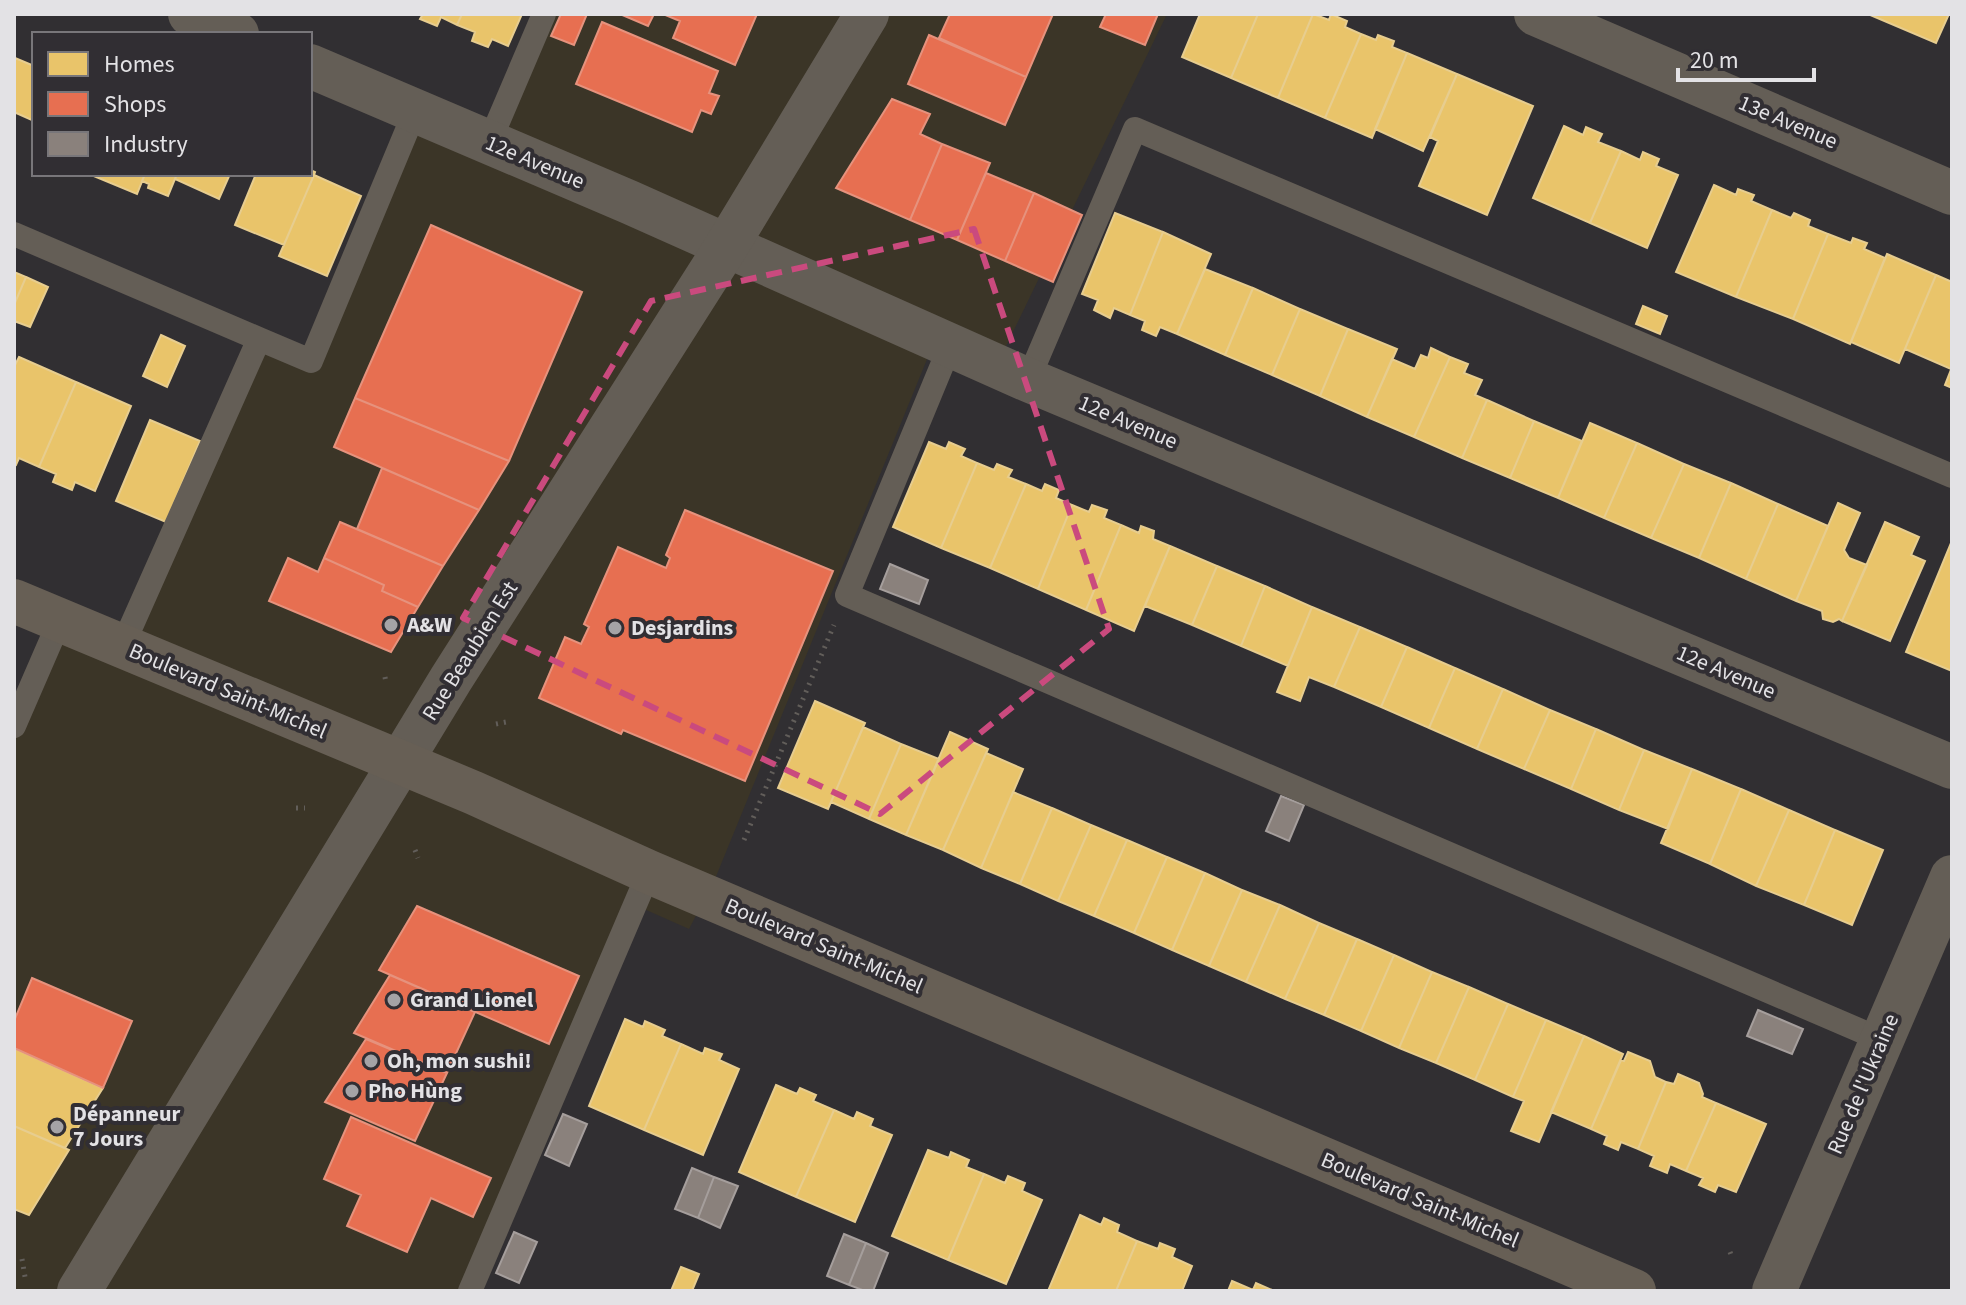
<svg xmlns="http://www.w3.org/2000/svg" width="1966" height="1305" font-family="'Source Sans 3',sans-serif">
<rect width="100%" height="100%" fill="#312f32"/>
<path fill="#3b3527" d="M544 14H1167L996 367 932 347 715 879 689 929 644 909 474 1291H14V726L60 620 122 646 259 339 310 361 415 111 489 143Z"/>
<path fill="#e9c46a" stroke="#e7cd8f" stroke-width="2" d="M423 14H462L457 25 441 17 437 26 420 19Z
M462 14H522L508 46 492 39 488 47 472 41 475 32 457 25Z
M1200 14H1258L1231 78 1182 57Z
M1258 14H1313L1278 98 1231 78Z
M1313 14 1329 20 1331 14 1347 21 1345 27 1361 34 1325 118 1278 98Z
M1868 14H1949L1936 43Z
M1361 34 1376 40 1378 35 1394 41 1392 47 1407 53 1372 138 1325 118Z
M1407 53 1457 74 1423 151 1375 129Z
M15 58 34 66V121L14 112Z
M1457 74 1533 106 1487 215 1419 186 1438 141 1430 137Z
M1564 126 1583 135 1586 127 1602 134 1598 142 1621 151 1590 223 1533 198Z
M1621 151 1640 160 1643 152 1659 159 1656 166 1678 175 1647 248 1590 223Z
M310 170 315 172 314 175 284 245 235 225 256 174H310Z
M89 174H145L137 194Z
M145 174H177L168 196 148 188 149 184 142 181Z
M177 174H230L219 199 175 179Z
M314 175 361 196 327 276 279 256Z
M1714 185 1736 195 1738 189 1754 195 1751 201 1772 210 1736 297 1676 272Z
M1772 210 1791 218 1794 213 1810 220 1808 226 1828 234 1793 319 1736 297Z
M1115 213 1163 232 1130 315 1114 308 1110 318 1094 310 1098 300 1082 294Z
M1163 232 1211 254 1177 334 1160 327 1156 336 1142 330 1145 321 1130 315Z
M1828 234 1851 243 1853 238 1867 243 1864 249 1885 258 1850 344 1793 319Z
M1887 254 1936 275 1899 363 1851 342Z
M1205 269 1253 288 1225 355 1177 334Z
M14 272 26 277 14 305Z
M1936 275 1952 282 1951 369 1905 349Z
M26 277 48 287 30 327 14 321V305Z
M1253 288 1300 309 1272 375 1225 355Z
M1643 306 1667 316 1660 334 1636 324Z
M1300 309 1348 329 1320 396 1272 375Z
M1348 329 1397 349 1367 417 1320 396Z
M161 335 185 346 167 387 143 376Z
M1431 348 1450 357 1414 437 1367 417 1392 359 1415 369 1421 355 1428 358Z
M19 357 76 382 39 467 19 458 16 465 14 464V367Z
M1450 357 1468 364 1464 373 1482 380 1475 395 1487 400 1462 458 1414 437Z
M1952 367V388L1945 385Z
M76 382 131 406 95 491 75 482 72 490 53 482 56 474 39 467Z
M1487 400 1534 421 1510 478 1462 458Z
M150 420 200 441 166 522 116 501Z
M1534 421 1582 441 1558 498 1510 478Z
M1590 423 1637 443 1604 518 1558 498Z
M929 442 946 449 949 442 965 449 961 456 977 463 941 548 893 527Z
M1637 443 1684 464 1651 538 1604 518Z
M977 463 994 470 997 464 1012 470 1008 477 1026 484 990 568 941 548Z
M1684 464 1731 483 1699 558 1651 538Z
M1731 483 1778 504 1746 579 1699 558Z
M1026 484 1042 491 1045 484 1059 490 1056 498 1072 505 1038 589 990 568Z
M1838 503 1860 513 1844 550 1849 558 1867 565 1842 621 1839 619 1833 622 1823 619 1822 611 1796 601Z
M1778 504 1828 526 1796 601 1746 579Z
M1072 505 1089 512 1092 505 1107 510 1104 518 1121 525 1086 610 1038 589Z
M1885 522 1919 537 1911 555 1925 561 1890 641 1842 621Z
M1121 525 1139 533 1141 526 1154 531 1153 539 1170 546 1134 631 1086 610Z
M1951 543H1952V671L1906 652Z
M1170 546 1217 566 1192 625 1145 606Z
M1217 566 1265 586 1241 646 1192 625Z
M1265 586 1312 607 1288 666 1241 646Z
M1312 607 1360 627 1334 687 1309 677 1300 701 1277 692Z
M1360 627 1407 647 1381 707 1334 687Z
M1407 647 1455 668 1429 728 1381 707Z
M1455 668 1503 689 1477 749 1429 728Z
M1503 689 1550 710 1524 769 1477 749Z
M815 701 865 723 828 809 778 788Z
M1550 710 1596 729 1571 789 1524 769Z
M863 727 901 744 869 819 831 802Z
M1596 729 1644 750 1619 810 1571 789Z
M950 732 988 749 943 850 906 835Z
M901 744 939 759 906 835 869 819Z
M1644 750 1692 769 1668 829 1619 810Z
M986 753 1023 769 981 868 943 850Z
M1692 769 1741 789 1710 864 1661 843Z
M1741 789 1789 810 1756 886 1710 864Z
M1013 792 1052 808 1020 884 981 868Z
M1052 808 1091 825 1058 901 1020 884Z
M1789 810 1835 830 1804 905 1756 886Z
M1091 825 1127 840 1094 916 1058 901Z
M1835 830 1883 850 1852 925 1804 905Z
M1127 840 1167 857 1134 933 1094 916Z
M1167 857 1205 873 1172 950 1134 933Z
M1205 873 1242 890 1209 966 1172 950Z
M1242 890 1280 905 1246 982 1209 966Z
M1280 905 1319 923 1285 999 1246 982Z
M1319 923 1357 939 1324 1015 1285 999Z
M1357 939 1394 955 1361 1031 1324 1015Z
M1394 955 1432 972 1399 1048 1361 1031Z
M1432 972 1469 987 1436 1063 1399 1048Z
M1469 987 1508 1004 1475 1080 1436 1063Z
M1508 1004 1546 1020 1513 1097 1475 1080Z
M625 1019 643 1027 645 1021 665 1030 662 1036 681 1044 644 1130 589 1106Z
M1546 1020 1584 1036 1539 1142 1511 1131 1524 1101 1513 1097Z
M1584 1036 1623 1054 1591 1129 1551 1112Z
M681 1044 703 1054 705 1048 722 1054 719 1060 739 1069 703 1155 644 1130Z
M14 1048 103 1088 65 1148 14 1126Z
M1628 1052 1650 1061 1655 1077 1666 1082 1638 1149 1621 1142 1618 1150 1604 1144 1607 1136 1591 1129 1621 1060 1624 1061Z
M1678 1074 1699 1083 1703 1094 1702 1097 1716 1103 1686 1171 1670 1164 1667 1173 1650 1166 1654 1156 1638 1149 1666 1082 1674 1084Z
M776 1085 797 1094 800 1088 816 1095 813 1101 834 1110 796 1197 739 1172Z
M1716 1103 1766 1124 1736 1192 1718 1185 1715 1192 1699 1185 1703 1178 1686 1171Z
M834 1110 854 1119 857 1112 873 1119 870 1126 892 1135 855 1222 796 1197Z
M14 1126 69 1150 29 1215 14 1209Z
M928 1150 949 1158 951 1152 969 1160 966 1167 984 1174 948 1260 892 1236Z
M984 1174 1005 1183 1008 1176 1025 1183 1022 1191 1042 1200 1006 1284 948 1260Z
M1080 1215 1101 1225 1104 1218 1119 1225 1117 1232 1137 1241 1116 1291H1048Z
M1137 1241 1158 1249 1160 1243 1175 1249 1172 1257 1192 1266 1182 1291H1116Z
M681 1267 699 1274 692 1291H671Z
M1232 1281 1253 1290 1256 1283 1272 1290 1228 1291Z"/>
<path fill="#e76f51" stroke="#e6927d" stroke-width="2" d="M561 14H587L574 45 551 36Z
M620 14H654L648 26Z
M663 14H757L735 65 673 38 680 21Z
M950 14H1053L1026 77 939 38Z
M1106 14H1158L1145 45 1100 27Z
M602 22 718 71 709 93 719 96 711 114 701 110 692 132 576 84Z
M929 35 1026 77 1005 125 908 84Z
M892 99 930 114 920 134 942 144 910 220 836 188Z
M942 144 990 163 957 240 910 220Z
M986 173 1034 193 1005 261 957 240Z
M1034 193 1082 215 1053 282 1005 261Z
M431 225 582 292 509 461 355 398Z
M355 398 509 461 479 510 334 447Z
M382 468 479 510 443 566 357 529Z
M685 510 833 571 745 781 623 730 621 734 539 698 565 637 581 644 589 627 584 624 618 547 666 568 670 558 666 555Z
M340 522 443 566 418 607 382 591 384 585 324 558Z
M288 558 318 572 324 558 384 585 382 591 418 607 391 652 269 601Z
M417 906 579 976 549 1044 379 970Z
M390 975 475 1012 447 1073 354 1033Z
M32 978 132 1021 103 1088 14 1048V1021Z
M366 1039 447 1073 415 1141 325 1102Z
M351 1117 491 1178 473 1217 431 1198 407 1252 347 1226 361 1195 324 1179Z"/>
<path fill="#8a817c" stroke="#a59e9c" stroke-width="2" d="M890 564 928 580 919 604 880 589Z
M1281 796 1304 805 1289 841 1266 831Z
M1758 1010 1803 1029 1792 1054 1747 1036Z
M563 1114 587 1124 569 1166 545 1155Z
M692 1168 714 1177 698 1218 675 1209Z
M714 1177 738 1186 720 1228 698 1218Z
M514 1232 537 1242 519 1283 496 1273Z
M844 1234 866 1243 849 1285 827 1276Z
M866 1243 888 1253 873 1291H865L849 1285Z"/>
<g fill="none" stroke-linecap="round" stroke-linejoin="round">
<path stroke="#625e5a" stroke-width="5" stroke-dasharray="2 6" stroke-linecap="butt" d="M385 677 386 683
M496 724 506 722
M296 808H305
M744 840 834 625
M415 850 418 858
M1730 1252 1732 1257
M22 1259 25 1277"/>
<path stroke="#645e56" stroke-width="24" d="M489 143 544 14
M14 234 259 339
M950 346 847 595 1882 1040
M1028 380 1135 129 1952 476
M122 647 259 339 311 361 415 111
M14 726 60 620
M470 1291 649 872"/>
<path stroke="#645e56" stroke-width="44" d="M190 14 237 34
M1536 14 1952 193
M310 66 629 202 1028 380 1952 767
M1774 1291 1952 877"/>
<path stroke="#645e56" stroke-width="44" d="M79 1291 451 679 726 247 867 14"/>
<path stroke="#675f55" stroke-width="44" d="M14 601 474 793 649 872 1634 1291"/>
</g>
<path fill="none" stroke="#ca4a7e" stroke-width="6" stroke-dasharray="16 10" stroke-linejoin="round" d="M974 229 1109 629 880 814 463 618 651 301Z"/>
<g fill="#a5a3a6" stroke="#312e33" stroke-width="3">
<circle cx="391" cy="625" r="8"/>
<circle cx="615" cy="628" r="8"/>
<circle cx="394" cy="1000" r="8"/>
<circle cx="371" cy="1061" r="8"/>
<circle cx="352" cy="1091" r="8"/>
<circle cx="57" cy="1127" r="8"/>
</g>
<g text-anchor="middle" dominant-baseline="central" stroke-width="8" stroke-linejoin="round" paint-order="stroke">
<g font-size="22" fill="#e3e2e5" stroke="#312e33">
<text transform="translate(1788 122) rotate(23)">13e Avenue</text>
<text transform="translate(535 162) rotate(23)">12e Avenue</text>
<text transform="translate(1128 422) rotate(23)">12e Avenue</text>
<text transform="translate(470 651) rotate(-58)">Rue Beaubien Est</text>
<text transform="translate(1726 672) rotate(23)">12e Avenue</text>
<text transform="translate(228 691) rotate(23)">Boulevard Saint-Michel</text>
<text transform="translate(824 946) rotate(23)">Boulevard Saint-Michel</text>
<text transform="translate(1863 1084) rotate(-67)">Rue de l'Ukraine</text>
<text transform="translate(1420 1200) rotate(23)">Boulevard Saint-Michel</text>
</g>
<g font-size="22" font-weight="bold" fill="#e3e2e5" stroke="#312e33" text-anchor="start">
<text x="407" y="625">A&amp;W</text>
<text x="631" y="628">Desjardins</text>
<text x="410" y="1000">Grand Lionel</text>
<text x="387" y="1061">Oh, mon sushi!</text>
<text x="368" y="1091">Pho Hùng</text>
<text x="73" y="1114">Dépanneur<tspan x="73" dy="25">7 Jours</tspan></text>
</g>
</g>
<rect width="1966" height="1305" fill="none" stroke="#e3e2e5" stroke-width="32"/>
<rect x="32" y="32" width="280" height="144" fill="#312e33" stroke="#78767a" stroke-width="2"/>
<rect x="48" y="52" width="40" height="24" fill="#e9c46a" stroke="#78767a" stroke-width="2"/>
<text x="104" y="72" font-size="24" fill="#e3e2e5">Homes</text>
<rect x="48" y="92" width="40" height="24" fill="#e76f51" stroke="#78767a" stroke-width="2"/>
<text x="104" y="112" font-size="24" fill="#e3e2e5">Shops</text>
<rect x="48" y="132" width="40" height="24" fill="#8a817c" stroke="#78767a" stroke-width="2"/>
<text x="104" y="152" font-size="24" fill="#e3e2e5">Industry</text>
<path d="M1678 68v12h136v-12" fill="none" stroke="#e3e2e5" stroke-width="4"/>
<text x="1690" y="68" font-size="24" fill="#e3e2e5" stroke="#312e33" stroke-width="6" paint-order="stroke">20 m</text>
</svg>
